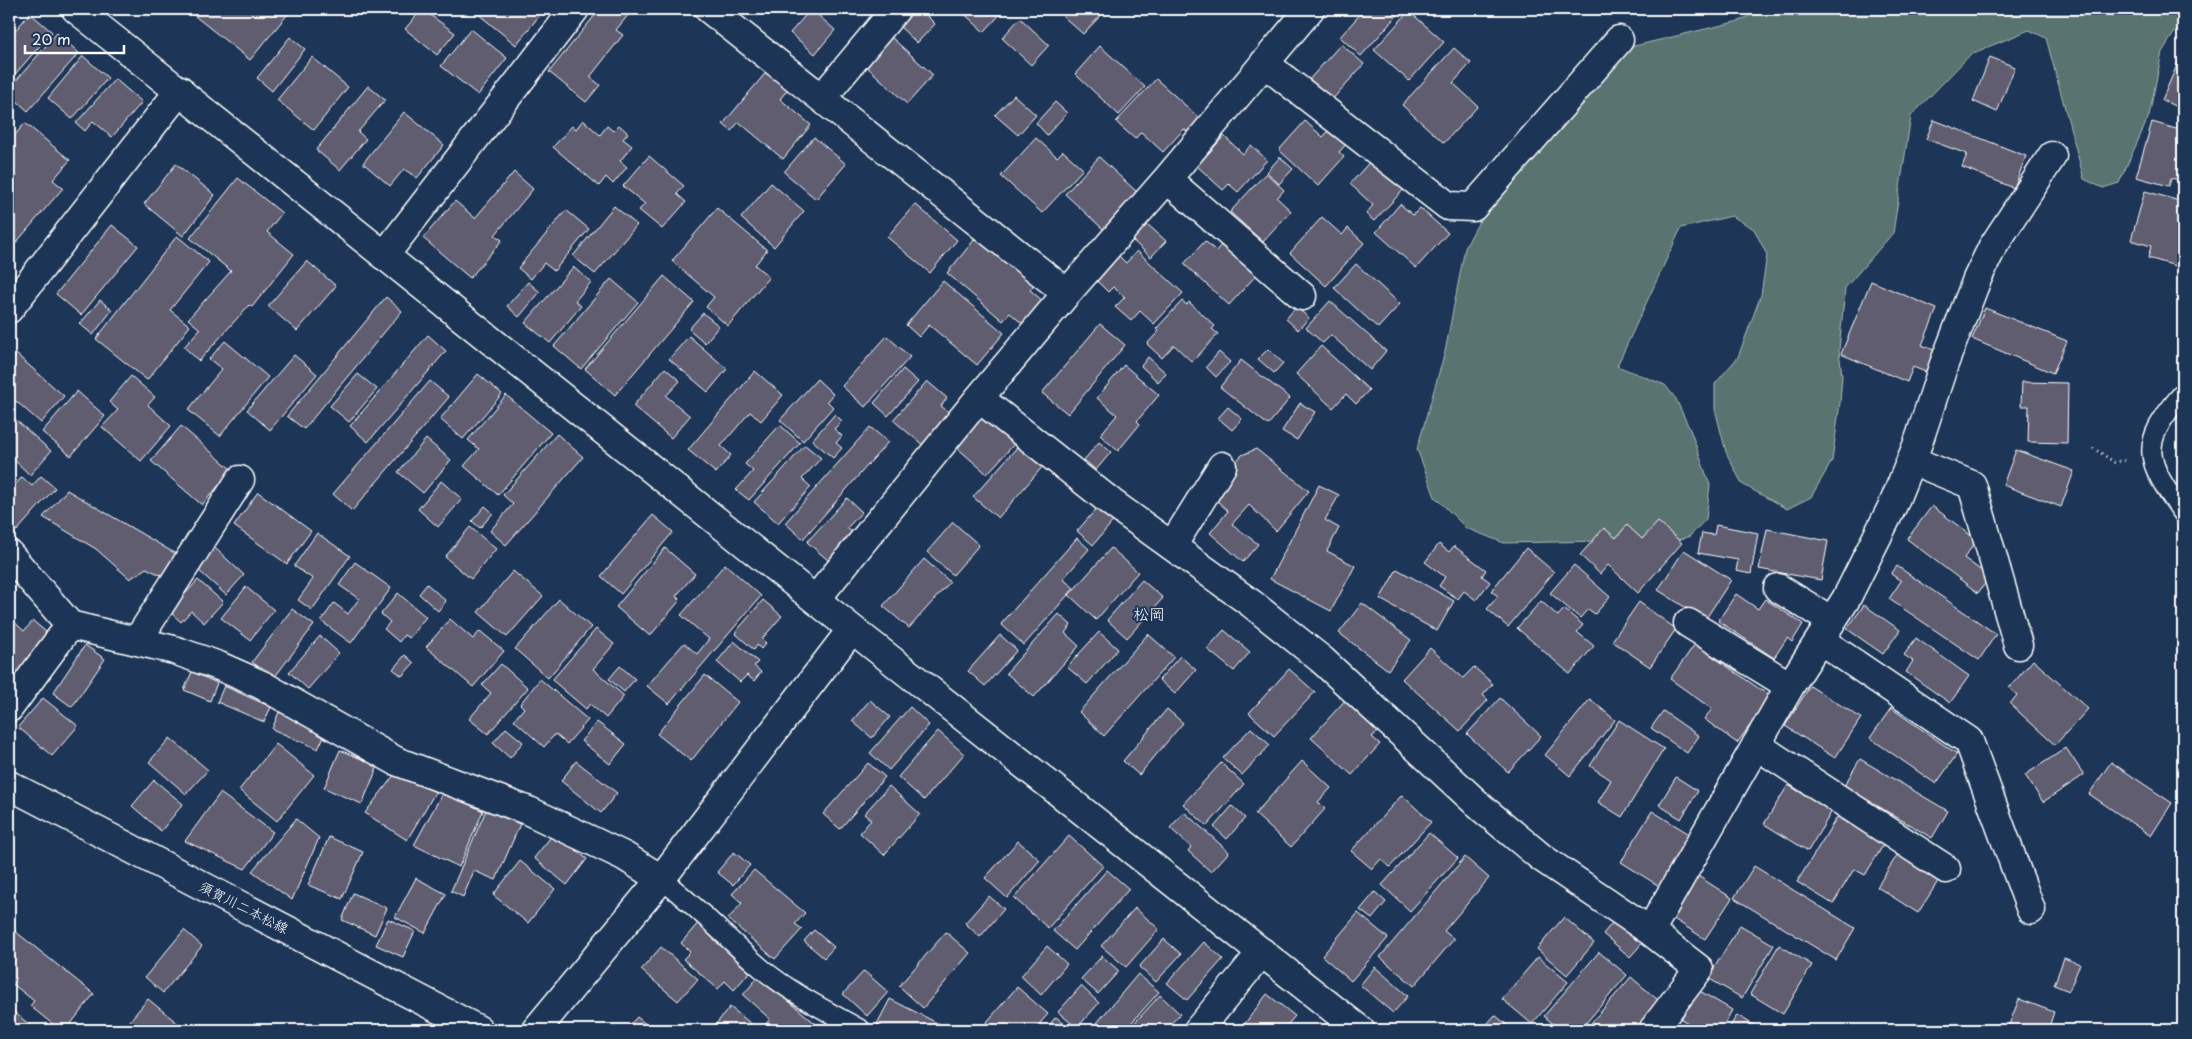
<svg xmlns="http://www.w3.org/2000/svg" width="2192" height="1039" font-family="'Playpen Sans','Klee One',sans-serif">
<rect width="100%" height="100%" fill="#1d3557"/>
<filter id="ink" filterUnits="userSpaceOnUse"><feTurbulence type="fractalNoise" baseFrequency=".02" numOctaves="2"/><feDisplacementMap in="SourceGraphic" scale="10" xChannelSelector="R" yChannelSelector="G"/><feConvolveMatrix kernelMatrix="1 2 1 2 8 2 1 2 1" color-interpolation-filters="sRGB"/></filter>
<g filter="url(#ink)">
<path fill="#597370" stroke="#acb9b8" d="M1763 9H2183V19L2162 52 2149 116 2119 183 2103 188 2084 179 2046 38 2029 30 1971 54 1911 116 1893 233 1845 288 1839 350 1842 376 1840 403 1832 461 1811 497 1787 509 1742 484 1726 452 1715 409V384L1738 357 1761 295 1767 255 1754 229 1732 216 1681 228 1617 366 1665 385 1676 399 1691 432 1710 485 1706 519 1690 536 1667 544 1602 541 1504 543 1466 528 1435 497 1417 449 1445 352 1465 248 1493 195 1622 49 1739 21Z"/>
<path fill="#615d70" stroke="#fff" d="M186 9H292L250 60Z
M422 9 455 33 437 55 405 29Z
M472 9H541L543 11 516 45Z
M600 9H633L616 30 623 35 590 77 600 85 586 102 549 72Z
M811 9 835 30 815 54 790 33Z
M911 9H920L935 24 917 43 897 24Z
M959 9H1005L984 32Z
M1055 9H1107L1083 34Z
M1359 9H1403L1361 56 1340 37 1362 12Z
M1409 11 1444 42 1409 81 1374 50Z
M30 13 52 32 10 80 9 38Z
M1020 18 1049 45 1031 65 1002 38Z
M471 29 507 58 478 95 441 66Z
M57 33 79 53 28 111 9 94V89Z
M890 36 933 75 907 104 864 64Z
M290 37 305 49 272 91 257 78Z
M1341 44 1364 64 1329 103 1307 82Z
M1100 46 1145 87 1119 115 1075 74Z
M1454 48 1471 63 1453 83 1478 106 1444 143 1402 105Z
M2183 51V110L2162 100Z
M83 56 108 78 72 119 48 98Z
M312 57 348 87 314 130 277 100Z
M1990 57 2015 67 1997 112 1973 101Z
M768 70 789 88 780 99 811 125 783 159 739 122 731 131 723 124Z
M115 79 142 102 112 137 93 121 85 131 76 123Z
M1156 79 1204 122 1192 135 1184 129 1163 152 1141 132 1135 139 1116 122Z
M368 86 385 100 358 132 366 139 340 170 316 150Z
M1014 95 1036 115 1018 135 995 115Z
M1055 102 1067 113 1047 135 1036 123Z
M404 112 444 145 417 178 404 169 390 186 363 163Z
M583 120 600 135 607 126 613 131 619 125 628 133 623 139 632 146 620 161 627 167 613 184 606 177 599 186 553 147 572 126 576 129Z
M1934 120 2026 156 2014 188 1962 167 1967 154 1926 139Z
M1305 121 1323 137 1333 126 1349 141 1339 152 1344 157 1318 186 1279 150Z
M2152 122 2183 131V181L2171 178 2169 186 2136 177Z
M25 123 70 160 53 180 63 188 9 251V142Z
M1224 136 1243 154 1251 145 1267 160 1238 192 1229 184 1223 190 1197 166Z
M814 137 846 164 816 199 784 172Z
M1036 138 1057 157 1063 151 1083 169 1042 213 1001 176Z
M649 156 684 186 677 194 686 202 662 229 639 210 645 204 623 186Z
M1099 157 1138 193 1104 230 1065 194Z
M1280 157 1293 169 1279 184 1267 172Z
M1373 158 1406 187 1374 221 1366 214 1373 205 1350 184Z
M176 164 215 195 183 236 144 204Z
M514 172 533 189 495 235 502 240 470 278 423 238 455 201 475 218Z
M1266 173 1284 190 1277 198 1291 211 1263 242 1230 212Z
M238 178 282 213 267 232 294 254 252 307 249 305 199 361 184 347 200 329 188 319 231 271 190 238Z
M771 183 804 211 774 247 741 218Z
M2145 191 2183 202V268L2148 258 2151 246 2131 240Z
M915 204 957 240 930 273 887 237Z
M1400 204 1413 215 1420 208 1448 233 1416 268 1376 232Z
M614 206 637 225 595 274 573 256Z
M717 208 767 250 755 265 769 277 728 326 706 307 714 297 672 261Z
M566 210 589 229 554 271 544 263 531 279 518 268Z
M1322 217 1342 235 1348 228 1364 243 1326 286 1290 253Z
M1147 224 1166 241 1151 257 1132 240Z
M112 225 138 246 81 315 56 294Z
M979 234 1035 283 1030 290 1044 302 1024 325 1010 313 1003 321 947 273Z
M177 236 209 262 170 310 190 326 147 380 96 339Z
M1226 239 1261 270 1229 305 1184 264 1205 241 1216 251Z
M1137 251 1183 293 1154 324 1140 311 1131 321 1115 307 1125 297 1113 287 1108 292 1097 281 1119 256 1126 263Z
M307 261 336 286 297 331 268 306Z
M1356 264 1400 304 1378 328 1334 288Z
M573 267 591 282 575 301 581 306 550 343 525 323Z
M664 276 694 302 615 395 585 369Z
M611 279 638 302 581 369 554 346Z
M943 281 1004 333 977 365 929 325 919 337 906 325Z
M1871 281 1937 309 1922 345 1936 351 1928 373 1913 367 1907 382 1841 354Z
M528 282 540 292 519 317 507 306Z
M386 297 402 311 304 429 287 416Z
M100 300 112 310 93 335 80 324Z
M1182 301 1187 305 1189 302 1215 326 1212 329 1218 334 1192 362 1174 345 1162 358 1147 344 1159 331 1156 329Z
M1330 301 1386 351 1370 370 1331 335 1323 343 1306 328Z
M1296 307 1309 318 1298 330 1286 319Z
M1985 308 2067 341 2053 373 1972 339Z
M703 313 719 326 705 343 689 329Z
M1100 324 1125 345 1068 414 1042 393Z
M428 335 446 351 368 442 350 426Z
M689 336 727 369 708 392 669 359Z
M887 336 910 357 865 407 842 386Z
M225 341 268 377 220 436 188 410 222 369 209 359Z
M1321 346 1369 390 1356 404 1346 394 1333 408 1296 374Z
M1268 349 1283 363 1274 373 1258 359Z
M1219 352 1230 362 1216 377 1206 367Z
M16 354 64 396 41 423 9 395V362Z
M294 355 317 374 270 430 247 410Z
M1148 357 1166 373 1158 382 1141 366Z
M1241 360 1290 398 1268 425 1220 387Z
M1124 365 1159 395 1137 421 1140 424 1118 451 1100 435 1117 415 1097 398Z
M665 368 680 381 666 396 690 416 671 438 633 406Z
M903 369 918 382 888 416 874 403Z
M755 371 783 395 761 421 750 412 721 446 731 455 716 473 688 450Z
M358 374 377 389 349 422 330 406Z
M478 374 502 394 463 439 440 419Z
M131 376 155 397 148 405 171 426 141 461 102 427 118 410 109 402Z
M817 379 833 394 827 401 833 407 803 441 780 420Z
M430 381 449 397 352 511 333 494Z
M927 381 947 398 941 406 951 414 924 446 893 420Z
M2022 382 2068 383 2067 443 2028 442 2029 406H2021Z
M77 391 105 416 71 456 42 432Z
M506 395 551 433 498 495 464 466 479 449 468 440Z
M1300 403 1315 412 1297 440 1282 431Z
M1228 407 1242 419 1232 430 1218 418Z
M984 413 1016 442 987 474 955 446Z
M9 414 51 451 30 475 11 457 9 459Z
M835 414 842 421 834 429 842 436 836 443 842 448 833 458 812 440Z
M780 425 800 443 749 500 736 490 753 471 745 464Z
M181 426 232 470 202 505 151 461Z
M870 427 888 442 803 539 785 523Z
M557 434 583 457 506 545 490 531 513 504 503 495Z
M426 439 451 460 423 493 398 472Z
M1099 442 1111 452 1096 470 1084 460Z
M1020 444 1044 465 998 518 973 497Z
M805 445 821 458 802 479 811 487 778 523 754 502Z
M1256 449 1309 491 1276 531 1249 505 1232 524 1258 544 1243 562 1210 533 1228 511 1215 499 1222 476 1242 455Z
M2016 450 2074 471 2061 507 2003 485Z
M41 476 55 488 17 531 9 523V492L22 477 32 486Z
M441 481 462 499 438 527 418 509Z
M1319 485 1339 495 1325 520 1339 528 1327 551 1355 566 1331 611 1270 579Z
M67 490 176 554 163 576 146 568 130 579 96 549 43 517Z
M258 492 311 531 287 564 234 526Z
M847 498 862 512 847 528 853 533 829 561 807 542Z
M485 506 493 513 480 528 472 521Z
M1099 506 1114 520 1093 545 1077 531Z
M1932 506 1977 540 1964 558 1990 577 1978 593 1907 539Z
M653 515 673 532 621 594 601 576Z
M953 522 979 545 953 575 927 552Z
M1658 522 1682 543 1638 593 1608 565 1600 574 1580 555 1604 528 1616 538 1627 525 1642 539Z
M1716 525 1758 533 1751 574 1736 571 1738 560 1698 553 1702 533 1714 535Z
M470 527 496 549 471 579 445 557Z
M1767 529 1828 541 1821 580 1759 569Z
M317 533 350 556 312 610 298 600 313 579 294 566Z
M1077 538 1089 549 1063 579 1074 588 1024 645 1001 624Z
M1439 544 1449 552 1454 546 1486 570 1482 576 1490 582 1476 600 1464 591 1458 599 1439 586 1445 577 1425 562Z
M215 548 244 575 226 595 197 569Z
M665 548 695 574 676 596 680 600 650 636 616 607Z
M1111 548 1138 572 1096 620 1069 595Z
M1526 548 1554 572 1508 627 1487 609 1498 596 1491 591Z
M1684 550 1731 580 1705 620 1658 590Z
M924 559 950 582 909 628 883 606Z
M355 562 391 588 351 643 321 621 334 603 348 614 359 599 339 585Z
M725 564 761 596 669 704 647 686 684 643 697 654 709 639 681 615Z
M1574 565 1610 597 1595 614 1588 609 1580 618 1550 593Z
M1897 566 1996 634 1979 660 1889 599 1901 581 1891 574Z
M1397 569 1454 601 1437 631 1380 599Z
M513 571 543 596 507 637 478 612Z
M198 580 223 602 204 623 191 611 181 622 169 611Z
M1142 580 1163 598 1127 638 1107 620Z
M427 584 446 601 438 611 419 594Z
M246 587 274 610 250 640 221 618Z
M398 593 426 617 409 638 404 635 399 642 384 629 390 622 381 614Z
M1736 594 1758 609 1765 599 1803 624 1792 642 1787 638 1774 658 1718 621Z
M559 599 591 627 548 678 515 649Z
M763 600 782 616 762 639 766 643 761 649 757 645 754 650 735 633Z
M1541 601 1558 616 1564 609 1583 625 1577 632 1594 646 1570 674 1517 628Z
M1639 602 1676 629 1650 667 1612 641Z
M1362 603 1411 640 1388 670 1339 633Z
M1864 605 1900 630 1883 654 1847 629Z
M292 609 314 625 274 678 252 662Z
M1059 614 1071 625 1065 633 1079 646 1034 697 1006 673Z
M9 617 24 631 33 621 52 637 9 686Z
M450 619 473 639 480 631 504 651 473 687 426 647Z
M596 629 614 644 593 669 624 696 606 718 590 704 586 709 552 680Z
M1224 630 1250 652 1234 671 1207 649Z
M1099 632 1118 649 1087 684 1067 667Z
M1148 634 1174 657 1104 736 1079 712Z
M1000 635 1017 650 985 686 968 671Z
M320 636 339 653 308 689 289 672Z
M1916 638 1969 676 1950 703 1906 672 1913 661 1904 655Z
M734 641 758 662 754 666 761 672 754 681 747 675 740 682 717 662Z
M1695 644 1771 697 1737 743 1704 719 1712 709 1670 679Z
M85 645 105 659 72 707 53 693Z
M1430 648 1463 678 1474 667 1493 684 1483 695 1488 700 1460 731 1402 679Z
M405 655 414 663 402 676 393 669Z
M1180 656 1196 670 1175 694 1159 680Z
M2033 660 2088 709 2055 745 2010 704 2017 695 2009 688Z
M501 664 528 688 488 734 469 719 491 693 482 685Z
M620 666 635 679 624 692 609 679Z
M1289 669 1315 692 1274 736 1249 713Z
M192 672 217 683 210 701 184 690Z
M705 675 738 702 691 761 657 734Z
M540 679 588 720 567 744 555 734 544 747 514 720 524 708 520 704Z
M224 686 271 707 264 722 217 702Z
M1810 686 1861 718 1835 758 1785 726Z
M1348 697 1382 728 1372 737 1380 744 1352 775 1311 738Z
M43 698 78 726 52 756 18 727Z
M1500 698 1541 736 1508 772 1467 734Z
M1590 699 1615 720 1570 776 1545 755Z
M870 700 890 717 872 738 852 721Z
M910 707 929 725 889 770 870 753Z
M1891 708 1957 754 1936 784 1870 738Z
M1167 709 1183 723 1139 775 1123 761Z
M1663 711 1699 736 1687 753 1651 728Z
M279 712 326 732 318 749 272 729Z
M1619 720 1664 749 1622 817 1598 802 1611 780 1590 766Z
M597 722 626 744 610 764 581 741Z
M506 728 523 742 510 758 493 743Z
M1251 728 1270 745 1242 775 1223 758Z
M938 731 964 754 924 800 898 777Z
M170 738 208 770 186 794 149 762Z
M276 744 314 775 277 821 239 790Z
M2066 748 2084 775 2043 802 2025 775Z
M340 750 378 766 362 804 324 788Z
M1860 759 1948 811 1932 838 1844 786Z
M576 761 617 793 601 813 561 781Z
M1302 761 1331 788 1318 802 1325 809 1291 847 1255 814Z
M2111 762 2172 803 2151 836 2089 794Z
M868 763 885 777 840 829 823 814Z
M1221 763 1244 784 1207 826 1183 804Z
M395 774 436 791 407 840 365 813Z
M1676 777 1698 791 1681 819 1659 805Z
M154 780 183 804 161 831 132 806Z
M1788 785 1832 811 1808 851 1764 824Z
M889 786 920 814 884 855 860 833 871 820 864 814Z
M443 792 483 811 459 867 414 845Z
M220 793 273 832 245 869 185 841Z
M1402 795 1431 822 1390 867 1381 859 1372 869 1351 851Z
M1232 806 1245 818 1227 839 1214 827Z
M486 810 520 824 496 880 474 871 463 897 451 891Z
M1652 811 1691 835 1659 886 1621 862Z
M1184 812 1229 852 1211 872 1188 851 1191 847 1170 828Z
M1837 817 1848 824 1851 817 1887 839 1865 875 1854 869 1833 904 1797 882Z
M296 819 319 838 292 900 252 871Z
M554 833 587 859 567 885 534 858Z
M1429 833 1458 858 1410 911 1382 885Z
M1069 836 1103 866 1048 928 1014 898Z
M329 837 363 852 342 899 308 885Z
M1018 841 1040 860 1007 898 985 878Z
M1901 849 1942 875 1918 913 1877 887Z
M734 852 750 865 733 885 717 872Z
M1465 857 1489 878 1444 931 1454 939 1414 986 1380 957Z
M520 861 555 889 528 923 493 895Z
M1754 866 1855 928 1836 960 1734 898Z
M754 870 805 913 795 924 802 929 775 959 728 919 742 903 732 894Z
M1107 870 1129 889 1075 950 1053 931Z
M1695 874 1732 898 1705 939 1669 916Z
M416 878 446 894 425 933 395 917Z
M1375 892 1386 902 1372 919 1360 910Z
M353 893 387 908 375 935 342 920Z
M989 896 1004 909 980 937 965 923Z
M1135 908 1159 929 1126 967 1101 946Z
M1358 913 1388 938 1351 981 1322 956Z
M1564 917 1594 943 1567 975 1537 949Z
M1617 917 1645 940 1630 957 1603 934Z
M388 919 415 931 403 957 376 945Z
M699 922 753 968 734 990 725 981 718 989 683 959 690 952 681 943Z
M1740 925 1774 945 1742 998 1708 978Z
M11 928 94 994 66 1030H60L30 1006 34 1001 9 981V931Z
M184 930 202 946 163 993 145 977Z
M814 930 834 947 824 958 804 941Z
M946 932 970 953 923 1008 899 986Z
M1164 939 1181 954 1156 982 1139 967Z
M1204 942 1223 959 1187 1000 1167 983Z
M1779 945 1812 965 1783 1014 1750 994Z
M1047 946 1067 964 1041 995 1021 976Z
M661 947 698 979 678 1001 641 970Z
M1599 952 1627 975 1580 1030H1560L1544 1016Z
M1102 956 1119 971 1098 994 1081 979Z
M1538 957 1568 982 1532 1024 1502 999Z
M2064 958 2080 964 2069 991 2054 985Z
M1375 967 1408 996 1393 1013 1360 985Z
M864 971 888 992 867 1016 843 994Z
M1138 974 1159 992 1125 1030H1091Z
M759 976 816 1024 811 1030H772L765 1025 770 1019 743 995Z
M1631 977 1659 1001 1634 1030H1600L1591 1023Z
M1081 986 1099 1003 1077 1028 1058 1012Z
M1017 987 1048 1014 1034 1030H980Z
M1698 990 1732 1010 1721 1030H1700L1681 1019Z
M1267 994 1295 1016 1283 1030H1240Z
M1160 995 1180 1014 1165 1030H1132L1130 1028Z
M148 999 186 1030H122Z
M890 999 951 1030H889L877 1024Z
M2019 999 2054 1012 2048 1030H2007Z
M730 1007 759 1030H711Z
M9 1008 36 1030H9Z
M1495 1015 1513 1030H1482Z
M1737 1015 1762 1030H1728Z
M637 1017 653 1030H625Z
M1056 1017 1072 1030H1055L1049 1025Z"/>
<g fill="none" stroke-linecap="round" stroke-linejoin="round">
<g stroke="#fff" stroke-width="22">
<path id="service" d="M2183 393C2138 445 2145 460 2183 513
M661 879C697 906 727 939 761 968 791 993 827 1011 861 1030"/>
</g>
<g stroke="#fff" stroke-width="31">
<path id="minor" d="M709 9 1067 293
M1264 63 1448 206 1473 207 1619 40
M822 98 896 9
M1167 179 1302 296
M384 256 575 9
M9 309 180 90
M979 398 1112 503 1252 604 1322 660 1483 809 1542 858 1650 931 1699 969 1653 1030
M1911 460 1972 485 2018 645
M1172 546 1222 466
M9 554 70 625 174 650 219 666 262 685 396 761 529 811 624 856 661 879
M1778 588 1832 621
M816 599 979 398 1067 293 1167 179 1310 9
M1688 623 1790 686
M1820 640 1969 741 2031 910
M137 641 240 480
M9 708 70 625
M1756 745 1946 869
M1650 931 1790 686 1846 599 1893 505 1918 443 1944 364 1977 279 1992 248 2052 156
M1198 1030 1262 952"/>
</g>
<g stroke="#fff" stroke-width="31">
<path id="tertiary" d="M76 9 852 629 1360 1030
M536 1030 661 879 852 629"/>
</g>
<g stroke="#fff" stroke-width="31">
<path id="secondary" d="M9 785 479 1030"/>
</g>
<path stroke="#fff" stroke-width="3" stroke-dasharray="1 4" stroke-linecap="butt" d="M2093 448 2114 462 2128 460"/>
<use href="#service" stroke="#1d3557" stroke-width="19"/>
<use href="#minor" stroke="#1d3557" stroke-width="28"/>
<use href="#tertiary" stroke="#1d3557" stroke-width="28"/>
<use href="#secondary" stroke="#1d3557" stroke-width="28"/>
</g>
</g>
<g text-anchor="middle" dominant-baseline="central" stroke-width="4" stroke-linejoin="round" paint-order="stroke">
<g font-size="14" fill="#fff" stroke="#1d3557">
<text transform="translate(244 907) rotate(27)">須賀川二本松線</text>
</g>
<g font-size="16" fill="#fff" stroke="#1d3557">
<text x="1149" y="613">松岡</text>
</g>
</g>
<rect width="2192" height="1039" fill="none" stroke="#1d3557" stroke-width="30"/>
<rect x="15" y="15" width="2162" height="1009" fill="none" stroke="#fff" stroke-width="2" filter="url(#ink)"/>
<path d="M25 45v8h99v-8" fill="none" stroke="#ffffff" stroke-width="2.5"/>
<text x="32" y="45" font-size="15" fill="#ffffff" stroke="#1d3557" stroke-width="4" paint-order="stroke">20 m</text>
</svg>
